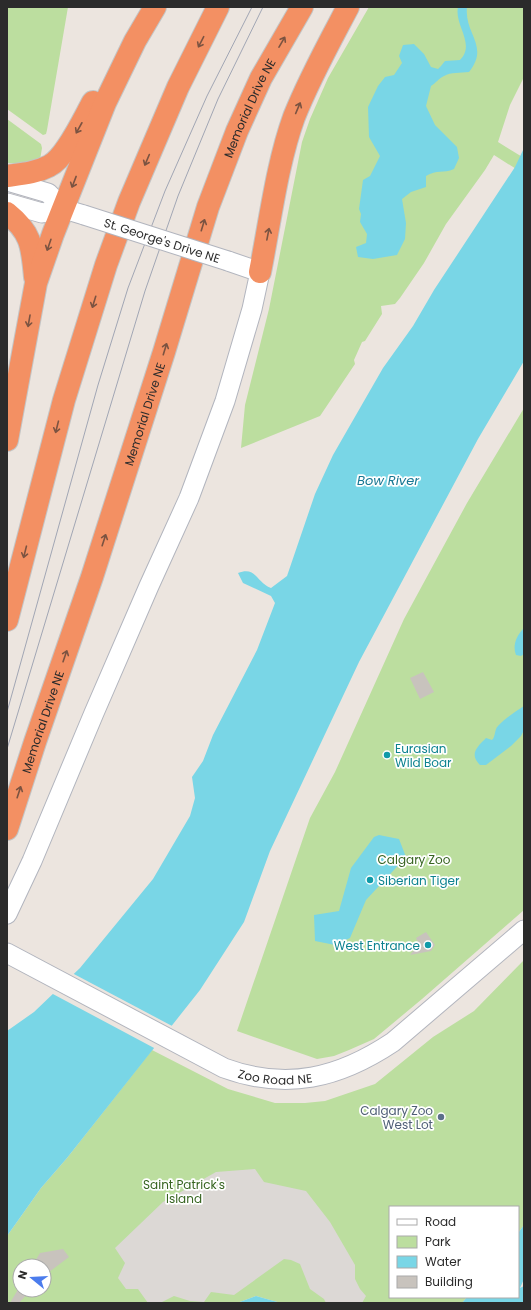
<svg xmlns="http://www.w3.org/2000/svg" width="531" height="1310" font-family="Poppins,sans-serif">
<rect width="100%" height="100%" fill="#ece5df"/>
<path fill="#bcde9f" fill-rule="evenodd" d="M7 7H68L47 130 46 134 43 135 7 109Z
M369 7H524V77L510 105 498 142 524 158V174L494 155 485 170 446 224 424 263 400 298 395 304 381 306 382 314 365 341 362 342 354 360 355 364 320 416 241 448 245 405 269 309 302 142 310 119 328 78Z
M7 119 41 144 42 148 40 160 26 164 7 163Z
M524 408V910L422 999 374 1039 349 1050 334 1056 317 1059 237 1031 310 818 335 772 404 619 467 503Z
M524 960V1225L518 1233V1207H390V1297H467L462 1303H281L256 1296 237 1303H7V1236L41 1188 67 1158 152 1050 228 1089 275 1103H305L325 1101 375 1084 433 1037 474 1011ZM20 1266H44V1290H20Z"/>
<path fill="#dcd8d5" d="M255 1169 264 1182 306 1191 330 1222 355 1265V1279L360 1289 366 1296 362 1303H326L324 1299 310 1289 300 1264 291 1260 284 1259 234 1295 211 1292 204 1302 190 1301 174 1296 160 1303H148L138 1289H126L118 1278 125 1263 115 1248 163 1202 216 1172Z"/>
<path fill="#79d6e6" d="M458 7H467C464 34 490 46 469 72 460 73 451 72 444 76 439 78 436 83 431 86L426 106 435 125 457 147 459 158 454 169C443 174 437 169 426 176V187L411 192 402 199 406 223 405 239 397 255 373 259 358 257 356 247 366 243 367 234 360 222 361 214 359 209 363 180 370 176 380 156 369 137 368 107 378 86 385 77 394 75 402 63 399 56 403 45 414 44 424 54 431 67 438 69 441 66 445 61 460 60C476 44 454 25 458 7Z
M524 148V361L478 439 359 662 270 851 244 922 200 990 67 1158 41 1188 7 1236V1031L34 1012 80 968 153 879 190 816 195 798 192 777 203 761 213 735 257 650 275 603 271 596 243 583 238 573C256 566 256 582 271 588L287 576 315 494 333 455 383 368 413 326 434 290 515 167Z
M524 628V654L521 656 516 655C512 645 517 635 524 628Z
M524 706V730L521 736 511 746 486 765H480C469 754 477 747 486 738L492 740C496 736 494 730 498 726 505 718 515 712 524 706Z
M379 835 399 839 406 857 366 900 350 938 335 945 315 941 314 915 339 911 351 868 374 837Z
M524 1225V1279L520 1288 524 1286V1303H462L467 1297H518V1233Z
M256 1296 281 1303H237Z"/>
<path fill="#ece5df" d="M72 973 174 1027 156 1049 51 993Z"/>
<path fill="#c8c3bd" d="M423 672 434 692 420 699 410 678Z
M426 932 435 945 431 951 410 955 419 944 416 938Z
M63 1249 69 1257 49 1272 44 1277V1266H32L40 1253Z
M20 1286V1290H31L19 1303H10Z"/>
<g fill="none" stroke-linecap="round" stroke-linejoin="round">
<g stroke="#b2b5be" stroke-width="21">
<g id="secondary">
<path d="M7 181 48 193 64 209 84 215"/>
<path d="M7 203 42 213 64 209"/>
<path d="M7 914 32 861 94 713 149 586 189 498 225 401 252 309 260 272 228 261"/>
<path id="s1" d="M7 953 224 1068C287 1091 339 1078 393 1042L524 930"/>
</g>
</g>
<g stroke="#c4c4c4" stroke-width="24">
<g id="highway">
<path d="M7 176C22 174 36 173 49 166 66 158 84 118 93 102"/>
<path d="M7 213C32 233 32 247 35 277"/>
<path d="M260 272C270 222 277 164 294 117 309 79 329 43 348 7"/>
<path d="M7 440 36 283 53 234 105 103 135 41 155 7"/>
<path d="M7 620 64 400 106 265 129 202 178 87 218 7"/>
<path id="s2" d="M7 829 35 742 92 577 164 352 208 207 237 131 261 78 302 7"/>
</g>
</g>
<use href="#secondary" stroke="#fff" stroke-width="19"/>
<use href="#highway" stroke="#f39063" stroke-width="22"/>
<path stroke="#a1a6b4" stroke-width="1" d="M7 712 98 385 128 288 165 191 207 96 252 7
M7 749 145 291 178 196 218 99 263 7"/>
<g stroke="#b2b5be" stroke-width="21" stroke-linecap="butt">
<g id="secondary-bridge">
<path id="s3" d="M84 215 228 261"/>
</g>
</g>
<use href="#secondary-bridge" stroke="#fff" stroke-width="19"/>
</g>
<defs><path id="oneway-shaft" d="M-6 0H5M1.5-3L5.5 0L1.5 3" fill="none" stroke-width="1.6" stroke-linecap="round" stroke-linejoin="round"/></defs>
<g stroke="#7b5341">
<use href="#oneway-shaft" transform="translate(201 42) rotate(117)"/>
<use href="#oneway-shaft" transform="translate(282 42) rotate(-60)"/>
<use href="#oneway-shaft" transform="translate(298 108) rotate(-67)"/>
<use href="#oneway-shaft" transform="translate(79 128) rotate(119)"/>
<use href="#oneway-shaft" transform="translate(147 160) rotate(113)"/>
<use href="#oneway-shaft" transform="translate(74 182) rotate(111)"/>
<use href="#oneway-shaft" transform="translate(203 225) rotate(-73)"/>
<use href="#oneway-shaft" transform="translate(268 234) rotate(-79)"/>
<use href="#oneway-shaft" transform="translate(49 245) rotate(109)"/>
<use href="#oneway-shaft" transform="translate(94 302) rotate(107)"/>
<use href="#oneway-shaft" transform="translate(29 321) rotate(100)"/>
<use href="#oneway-shaft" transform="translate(165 349) rotate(-73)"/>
<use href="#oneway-shaft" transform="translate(57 427) rotate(104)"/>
<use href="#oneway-shaft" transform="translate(104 540) rotate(-72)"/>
<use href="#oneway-shaft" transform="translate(25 552) rotate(104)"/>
<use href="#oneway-shaft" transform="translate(65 656) rotate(-71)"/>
<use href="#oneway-shaft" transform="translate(19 792) rotate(-72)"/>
</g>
<g fill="#0f9aa8" stroke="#fff" stroke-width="1.5">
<circle cx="387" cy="755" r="4"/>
<circle cx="370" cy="880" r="4"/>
<circle cx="428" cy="945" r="4"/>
</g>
<circle fill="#5c6f8a" stroke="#fff" stroke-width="1.5" cx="441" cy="1117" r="4"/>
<g text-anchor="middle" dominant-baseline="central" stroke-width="3.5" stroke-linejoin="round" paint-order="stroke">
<g font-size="12" fill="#2b2b2b" stroke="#fff">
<text stroke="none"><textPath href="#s2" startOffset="761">Memorial Drive NE</textPath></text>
<text stroke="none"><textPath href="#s3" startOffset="82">St. George's Drive NE</textPath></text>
<text stroke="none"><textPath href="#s2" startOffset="437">Memorial Drive NE</textPath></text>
<text stroke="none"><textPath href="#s2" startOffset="113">Memorial Drive NE</textPath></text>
<text stroke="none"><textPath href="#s1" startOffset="298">Zoo Road NE</textPath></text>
</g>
<g font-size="12" fill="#0d838f" stroke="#fff" text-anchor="start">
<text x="395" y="748">Eurasian<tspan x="395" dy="14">Wild Boar</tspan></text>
<text x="378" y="880">Siberian Tiger</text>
<text x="420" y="945" text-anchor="end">West Entrance</text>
</g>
<g font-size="12" fill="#366420" stroke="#fff">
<text x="414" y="859">Calgary Zoo</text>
<text x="184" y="1184">Saint Patrick's<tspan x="184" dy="14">Island</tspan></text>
</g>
<g font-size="12" fill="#4e5e75" stroke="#fff" text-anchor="end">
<text x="433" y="1110">Calgary Zoo<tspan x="433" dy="14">West Lot</tspan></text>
</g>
<g font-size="13" font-style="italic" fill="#177793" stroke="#fff">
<text x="388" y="480">Bow River</text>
</g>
</g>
<rect width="531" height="1310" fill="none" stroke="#2b2b2b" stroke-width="16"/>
<rect x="389" y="1206" width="130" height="92" fill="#ffffff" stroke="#aaaaaa"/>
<rect x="397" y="1219" width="20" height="6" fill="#ffffff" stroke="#aaaaaa"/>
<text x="425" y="1226" font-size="12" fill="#2b2b2b">Road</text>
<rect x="397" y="1236" width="20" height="12" fill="#bcde9f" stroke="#aaaaaa"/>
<text x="425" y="1246" font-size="12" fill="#2b2b2b">Park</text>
<rect x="397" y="1256" width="20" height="12" fill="#79d6e6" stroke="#aaaaaa"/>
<text x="425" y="1266" font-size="12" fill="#2b2b2b">Water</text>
<rect x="397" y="1276" width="20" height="12" fill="#c8c3bd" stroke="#aaaaaa"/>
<text x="425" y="1286" font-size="12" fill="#2b2b2b">Building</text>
<g transform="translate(32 1278) rotate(288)"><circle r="19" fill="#ffffff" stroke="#aaaaaa"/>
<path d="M0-3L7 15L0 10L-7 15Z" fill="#4b7ced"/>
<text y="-6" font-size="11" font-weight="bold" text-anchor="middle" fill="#2b2b2b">N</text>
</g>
</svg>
